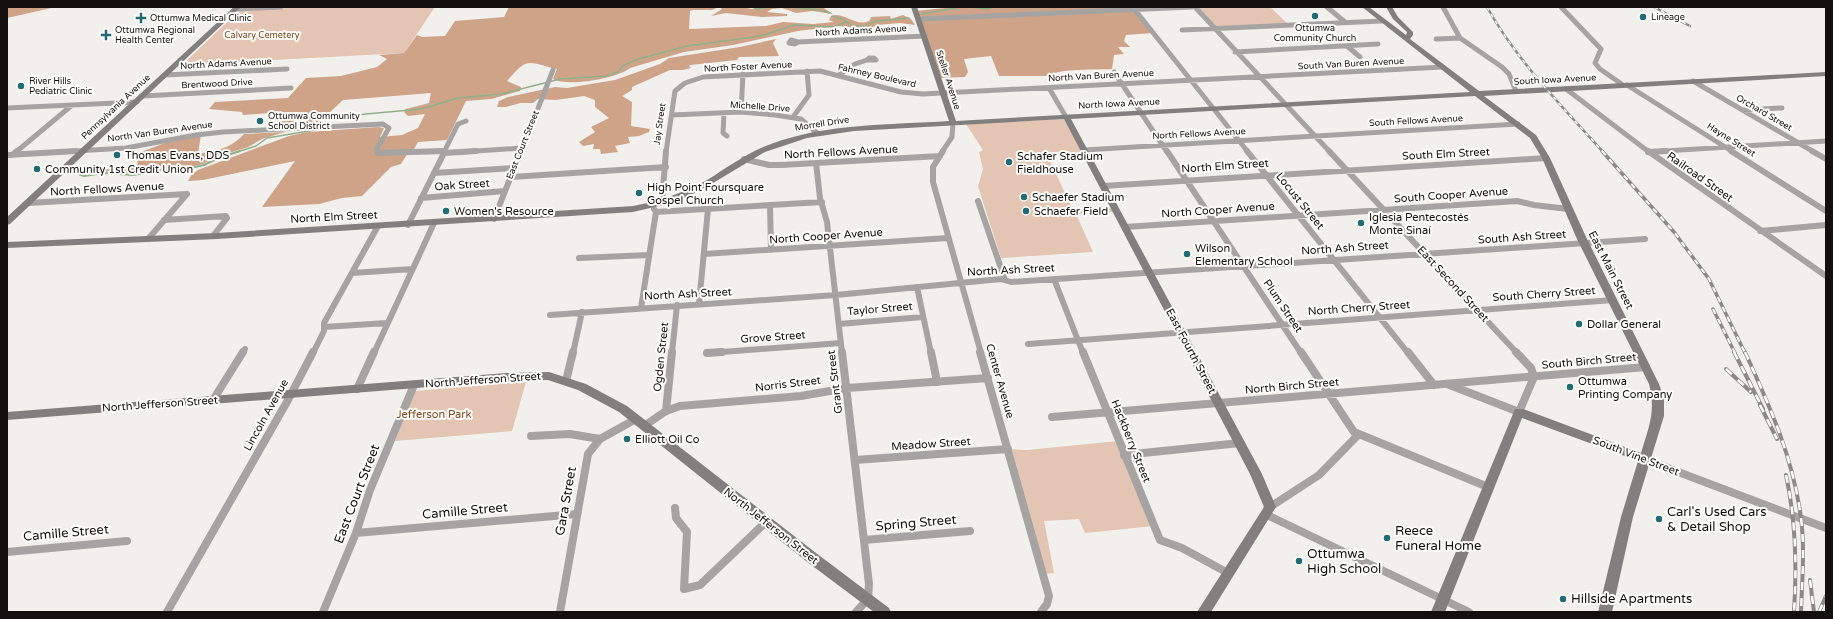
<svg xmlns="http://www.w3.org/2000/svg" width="1833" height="619" font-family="'Varela Round',sans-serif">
<rect width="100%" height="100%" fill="#f1f0ec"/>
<path fill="#e4c4b2" d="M309 7H435L404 53 182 65 240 10Z
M1195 7H1270L1289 25 1214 28Z
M1064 119 1083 152 1047 155 1073 210 1112 208 1114 212 1076 214 1093 252 1001 258 978 186 983 169 979 152 983 150 966 124Z
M526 382 512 431 395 441 415 391Z
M1118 441 1154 526 1085 533 1079 519 1044 521 1054 573 1044 574 1008 449 1027 450Z"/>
<path fill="#cfa388" d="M7 7H56L7 18Z
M509 7H742L752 9 758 7H816L824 8 833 14 812 11 796 13 782 8 772 9 767 12 787 14V16L762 17 726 13 711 16 722 9 719 7 712 10H693L690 11 689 29 766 26 783 22 813 24 834 22 829 20 831 16C844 11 857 29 870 20L871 17 890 16 891 19 903 15 911 19 915 25 900 23 877 25 871 28 872 33 865 31 862 29 855 30 849 27 838 26 798 31 733 45 684 52 630 68C616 79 568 87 553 79L557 69C527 62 528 56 507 81L521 87 520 91 491 99 466 101 447 140 418 142 413 151H409L401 164 391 167 362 196 342 198 319 204 262 207 295 161 203 180 188 181 192 174 198 170 289 136 308 132 378 127 384 128 380 137 402 135 418 128 425 114 408 116 404 112 406 109 429 103 431 93 343 100 316 125 269 128 285 119 287 114 281 112 243 115 242 112 209 109 215 102 288 98 306 78 341 76 377 67 387 59 379 55 404 53 417 35 422 37 445 36 455 21 504 17Z
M955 7H1134L1153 33 1126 35 1124 41 1130 47H1118L1124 54 1114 55 1112 69C1096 70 1059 68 1048 76H999L991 56 964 59 968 72 965 77 938 78 915 11Z
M776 39 773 43 779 56 739 57 737 60 690 65 689 66 691 68 682 70H670L632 87V90L622 96 632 102 631 126 650 129 649 132 639 136 628 137 630 143 615 146 618 152 601 154 600 149H593L594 144 583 146 579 142 595 132 591 127 609 118 595 107V100L584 96 556 100 538 99 533 103H520L506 107H497L499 101 508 97 555 87 567 88 615 80 660 64 669 58 740 47Z
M285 132 262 139 248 147 216 157 203 164 177 170 174 167H171L169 169 125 173 123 170 85 174 81 171 137 167 138 155 141 152 178 138 201 134 198 154C216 151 232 148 244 134Z"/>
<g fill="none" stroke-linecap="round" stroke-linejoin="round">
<path stroke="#8fb08b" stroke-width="1.5" d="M753 7 757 9 769 7
M789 7 820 10 829 13
M970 7 987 9 994 7
M922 14 962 7
M833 16 844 20 851 25 863 27 876 21 909 18
M333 117 421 109 458 98 501 94 560 79 606 76 618 72 623 66 635 60 687 46 761 36 794 25 833 27 846 22
M237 152 256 146 267 138 315 130"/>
<path stroke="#8fb08b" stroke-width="2" d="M78 174 84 176 104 173 133 175 170 169 177 171 204 165 221 157 240 151"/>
<path stroke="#a5a4a3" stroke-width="5" d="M1195 7 1330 152
M1327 7 1345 22
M1443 7 1460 38 1502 67 1509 74 1516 91
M1561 7 1601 49 1595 63 1600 69 1623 85
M235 9 281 7
M1135 10 1248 152
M919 19 1192 7
M1182 30 1382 21
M1436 39 1460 38
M791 40 798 42 795 44 789 43Z
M798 42 925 36
M1347 46 1360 57
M1235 52 1378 44
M869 58H874L876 60H867Z
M1114 72 1167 152
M165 75 287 69
M839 75 855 64 867 60
M1693 81 1814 152
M1627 85 1733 152
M1049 88 1066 117
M1566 89 1649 152
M143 96 291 88
M7 108 137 102
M1743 110 1782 108
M741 112 743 74
M724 113 723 133 727 136
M672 115 741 112 775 115 801 119 817 133
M793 117 809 95 807 71
M1084 150 1518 124
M16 152 71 106
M59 152 126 148 196 135 223 132 383 124 389 128 376 150 377 152
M414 152 444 151
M444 152 458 124 466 121
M461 152 522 148
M521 152 553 70
M666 152 675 91 685 83 703 77 820 71 901 92 923 94 1443 67
M942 152 952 137 953 123
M1649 152 1826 141"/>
<path stroke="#a5a4a3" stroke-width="6" d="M377 151 378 153 444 151
M943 151 933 167V182L981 353
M1167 151 1301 353
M1247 151 1408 353
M1329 151 1517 353
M1648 151 1826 276
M1731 151 1826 211
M1812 151 1826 159
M1648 152 1666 151
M444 153 476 151
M7 155 76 151
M12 155 17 151
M744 159 769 165H781L940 156
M816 163 820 198 827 222 842 353
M434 173 514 168
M511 177 666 167
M1103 186 1546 158
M421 198 505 191
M978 201 1005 280
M662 202 666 151
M28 203 187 194
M770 205 771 250
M656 212 822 202
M494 219 521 151
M164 220 226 216 227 218 213 236
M408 225 445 151
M1125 227 1517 201 1534 205 1568 209
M1760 231 1826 225
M148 239 187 194
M704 254 948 238
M579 258 649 255
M352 273 412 269
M1054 279 1083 353
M917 287 931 353
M699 304 708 209
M641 308 656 212 654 209
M550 315 836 295 1001 279 1011 282 1645 239
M839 324 923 317
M324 327 387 323
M1028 344 1613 300
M243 353 245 349
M313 353 324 331V323L378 226
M374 353 434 223
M573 353 582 312
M672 353 677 305
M709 353 841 343"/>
<path stroke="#a5a4a3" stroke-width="8" d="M842 352 869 584 868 599 856 612
M931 352 937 382
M980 352 1049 596 1047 604 1041 612
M1083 352 1160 540 1182 548 1228 573
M1301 352 1354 432 1488 487
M1408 352 1434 385
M707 353 722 352
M566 381 573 352
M1447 384 1519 412 1534 377 1531 368 1516 352
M357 389 374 352
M213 400 243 352
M666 411 672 352
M1052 417 1646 367
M644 426 666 411 680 406 801 396 847 388 988 378
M531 436 570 434 600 439
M1124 455 1240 443
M1644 459 1826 528
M855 460 1008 449
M1270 507 1319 475 1359 434
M675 508 676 518 687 532 684 589 700 585 766 522
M1265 514 1469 612
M356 533 577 514
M864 540 970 531
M7 552 127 541
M167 612 288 400 313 352
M323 612 356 533 370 490 414 385
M560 612 588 454 600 439 636 419"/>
<path fill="#81807e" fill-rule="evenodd" d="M234 7H241L10 224 7 225V217Z
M911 7H917L956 121 1470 92 1362 7H1369L1406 35 1407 32 1393 19 1386 7H1392L1398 17 1413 32V35L1410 39 1479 91 1826 72V76L1484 96 1536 135 1550 158 1587 239 1659 384 1664 398V416L1633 517 1612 612H1598L1621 517 1638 461 1522 418 1445 612H1431L1515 409H1523L1641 453C1649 426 1656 412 1649 384L1577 239 1542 158 1530 138 1475 96 1071 119 1262 474 1276 507 1211 612H1197L1264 507 1250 474 1064 119 854 131 807 138 765 152 713 183 689 196 663 205 633 212 217 239 7 248V242L217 233 633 206C659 201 684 193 707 180 728 167 748 152 771 144 827 123 890 125 949 121Z
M549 372 586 384 627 406 816 553 889 608 891 612H874L806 561 619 412 578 390 548 380 506 381 7 420V412L506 373Z"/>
<g stroke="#8b8a88" stroke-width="2.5">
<path id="rail-far2" d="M1487 7C1517 61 1562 106 1603 152
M1654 7 1690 26"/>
</g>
<g stroke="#8b8a88" stroke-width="3.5">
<path id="rail-far1" d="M1602 151 1674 232 1709 279 1745 353
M1713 309 1735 353"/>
</g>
<g stroke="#8b8a88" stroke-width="4">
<path id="rail" d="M1734 352 1763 409
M1745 352C1770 407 1793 457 1801 518 1805 549 1802 581 1801 612
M1726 369 1751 392
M1760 405 1777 439
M1786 475C1796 521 1797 566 1794 612
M1810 580 1814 612
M1819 612 1826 596"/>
</g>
<use href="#rail-far2" stroke="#fefdf9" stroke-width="1.5" stroke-dasharray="4" stroke-linecap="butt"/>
<use href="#rail-far1" stroke="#fefdf9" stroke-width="2" stroke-dasharray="5.5" stroke-linecap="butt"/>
<use href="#rail" stroke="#fefdf9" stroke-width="2.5" stroke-dasharray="8" stroke-linecap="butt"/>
</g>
<g fill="#216a76" stroke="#fefdf9" stroke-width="1.5">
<circle cx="1315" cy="16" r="4"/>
<circle cx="1643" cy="17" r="4"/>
<path d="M139 12h4v4h4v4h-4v4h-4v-4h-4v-4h4z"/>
<path d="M104 29h4v4h4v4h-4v4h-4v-4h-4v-4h4z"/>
<circle cx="21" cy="86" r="4"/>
<circle cx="260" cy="121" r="4"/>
<circle cx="117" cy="155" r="4"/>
<circle cx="1009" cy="162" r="4"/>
<circle cx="37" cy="169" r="4"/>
<circle cx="639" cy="193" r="4"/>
<circle cx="1024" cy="197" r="4"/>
<circle cx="446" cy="211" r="4"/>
<circle cx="1026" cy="211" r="4"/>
<circle cx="1361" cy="223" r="4"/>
<circle cx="1187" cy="254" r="4"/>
<circle cx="1579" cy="324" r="4"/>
<circle cx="1570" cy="387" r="4"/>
<circle cx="627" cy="439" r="4"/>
<circle cx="1659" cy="519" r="4"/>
<circle cx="1387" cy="538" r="4"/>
<circle cx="1299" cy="561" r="4"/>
<circle cx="1563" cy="599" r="4"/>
</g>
<g text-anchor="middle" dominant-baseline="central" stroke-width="4" stroke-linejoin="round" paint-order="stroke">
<g font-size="9" fill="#121110" stroke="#fefdf9" text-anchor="start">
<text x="1651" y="17">Lineage</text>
<text x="150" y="18">Ottumwa Medical Clinic</text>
<text x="1315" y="28" text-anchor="middle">Ottumwa<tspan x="1315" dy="10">Community Church</tspan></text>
<text x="115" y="30">Ottumwa Regional<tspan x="115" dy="10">Health Center</tspan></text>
<text x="29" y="81">River Hills<tspan x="29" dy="10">Pediatric Clinic</tspan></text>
<text x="268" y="116">Ottumwa Community<tspan x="268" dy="10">School District</tspan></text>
</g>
<g font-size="9" fill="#121110" stroke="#fefdf9">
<text transform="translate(861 31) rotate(-3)">North Adams Avenue</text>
<text transform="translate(226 64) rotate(-3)">North Adams Avenue</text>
<text transform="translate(1351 64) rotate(-3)">South Van Buren Avenue</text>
<text transform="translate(748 67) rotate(-3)">North Foster Avenue</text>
<text transform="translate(877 76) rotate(13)">Fahrney Boulevard</text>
<text transform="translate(1101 76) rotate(-3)">North Van Buren Avenue</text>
<text transform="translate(948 80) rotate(72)">Steller Avenue</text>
<text transform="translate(1555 80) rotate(-3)">South Iowa Avenue</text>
<text transform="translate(217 84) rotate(-3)">Brentwood Drive</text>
<text transform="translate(1119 104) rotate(-3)">North Iowa Avenue</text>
<text transform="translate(116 107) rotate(-43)">Pennsylvania Avenue</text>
<text transform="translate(760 107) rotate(4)">Michelle Drive</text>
<text transform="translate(1764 113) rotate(30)">Orchard Street</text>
<text transform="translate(1416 121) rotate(-3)">South Fellows Avenue</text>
<text transform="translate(660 124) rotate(-82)">Jay Street</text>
<text transform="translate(822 124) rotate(-9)">Morrell Drive</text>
<text transform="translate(160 132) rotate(-8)">North Van Buren Avenue</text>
<text transform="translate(1199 134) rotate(-3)">North Fellows Avenue</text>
<text transform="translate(1731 140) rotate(32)">Hayne Street</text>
<text transform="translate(523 145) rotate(-68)">East Court Street</text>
</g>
<g font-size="9" fill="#804720" stroke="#fefdf9">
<text x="262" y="35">Calvary Cemetery</text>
</g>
<g font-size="11" fill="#121110" stroke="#fefdf9">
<text transform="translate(841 152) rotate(-3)">North Fellows Avenue</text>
<text transform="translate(1446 154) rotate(-3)">South Elm Street</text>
<text transform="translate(1225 166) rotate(-4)">North Elm Street</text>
<text transform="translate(1700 177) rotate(35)">Railroad Street</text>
<text transform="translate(462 185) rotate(-4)">Oak Street</text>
<text transform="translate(107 189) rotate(-3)">North Fellows Avenue</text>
<text transform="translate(1451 195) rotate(-4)">South Cooper Avenue</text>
<text transform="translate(1300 201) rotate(51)">Locust Street</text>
<text transform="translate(1218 210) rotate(-4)">North Cooper Avenue</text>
<text transform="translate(334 217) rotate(-3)">North Elm Street</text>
<text transform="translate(826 236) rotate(-4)">North Cooper Avenue</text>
<text transform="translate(1522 237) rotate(-4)">South Ash Street</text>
<text transform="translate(1345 248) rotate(-4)">North Ash Street</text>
<text transform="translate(1011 270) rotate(-3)">North Ash Street</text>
<text transform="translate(1611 270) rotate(63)">East Main Street</text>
<text transform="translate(1453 284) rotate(47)">East Second Street</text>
<text transform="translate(688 294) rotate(-3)">North Ash Street</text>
<text transform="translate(1544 294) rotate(-4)">South Cherry Street</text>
<text transform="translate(1283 306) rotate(56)">Plum Street</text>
<text transform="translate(1359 308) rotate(-4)">North Cherry Street</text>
<text transform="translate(880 309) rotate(-5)">Taylor Street</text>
<text transform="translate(773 337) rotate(-4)">Grove Street</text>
<text transform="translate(1191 351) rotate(62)">East Fourth Street</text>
<text transform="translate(661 357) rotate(-84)">Ogden Street</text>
<text transform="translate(1589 361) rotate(-5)">South Birch Street</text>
<text transform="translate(483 380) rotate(-4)">North Jefferson Street</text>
<text transform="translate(1000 381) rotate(74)">Center Avenue</text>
<text transform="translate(835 382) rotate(-97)">Grant Street</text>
<text transform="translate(788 384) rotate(-7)">Norris Street</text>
<text transform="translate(1292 386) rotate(-5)">North Birch Street</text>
<text transform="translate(160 404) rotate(-4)">North Jefferson Street</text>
<text transform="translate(266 415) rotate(-61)">Lincoln Avenue</text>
<text transform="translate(1131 441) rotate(68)">Hackberry Street</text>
<text transform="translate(931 444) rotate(-4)">Meadow Street</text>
<text transform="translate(1636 456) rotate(21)">South Vine Street</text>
<text transform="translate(771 526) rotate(38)">North Jefferson Street</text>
</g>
<g font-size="11" fill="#121110" stroke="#fefdf9" text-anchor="start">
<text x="125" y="155">Thomas Evans, DDS</text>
<text x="1017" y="156">Schafer Stadium<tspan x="1017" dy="13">Fieldhouse</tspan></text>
<text x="45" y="169">Community 1st Credit Union</text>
<text x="647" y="187">High Point Foursquare<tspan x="647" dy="13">Gospel Church</tspan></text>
<text x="1032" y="197">Schaefer Stadium</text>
<text x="454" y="211">Women's Resource</text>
<text x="1034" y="211">Schaefer Field</text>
<text x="1369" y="217">Iglesia Pentecostés<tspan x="1369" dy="13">Monte Sinaí</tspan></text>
<text x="1195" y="248">Wilson<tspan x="1195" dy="13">Elementary School</tspan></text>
<text x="1587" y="324">Dollar General</text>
<text x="1578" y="381">Ottumwa<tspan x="1578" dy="13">Printing Company</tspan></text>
<text x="635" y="439">Elliott Oil Co</text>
</g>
<g font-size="11" fill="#804720" stroke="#fefdf9">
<text x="434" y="414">Jefferson Park</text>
</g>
<g font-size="13" fill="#121110" stroke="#fefdf9">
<text transform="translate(357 494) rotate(-69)">East Court Street</text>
<text transform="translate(566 501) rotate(-80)">Gara Street</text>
<text transform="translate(465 511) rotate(-5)">Camille Street</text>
<text transform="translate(916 523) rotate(-5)">Spring Street</text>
<text transform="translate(66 533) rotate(-5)">Camille Street</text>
</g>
<g font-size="13" fill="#121110" stroke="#fefdf9" text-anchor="start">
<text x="1667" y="512">Carl's Used Cars<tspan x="1667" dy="15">&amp; Detail Shop</tspan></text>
<text x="1395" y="531">Reece<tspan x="1395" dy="15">Funeral Home</tspan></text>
<text x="1307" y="554">Ottumwa<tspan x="1307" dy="15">High School</tspan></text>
<text x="1571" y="599">Hillside Apartments</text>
</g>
</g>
<rect width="1833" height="619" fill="none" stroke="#121110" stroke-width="16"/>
</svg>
